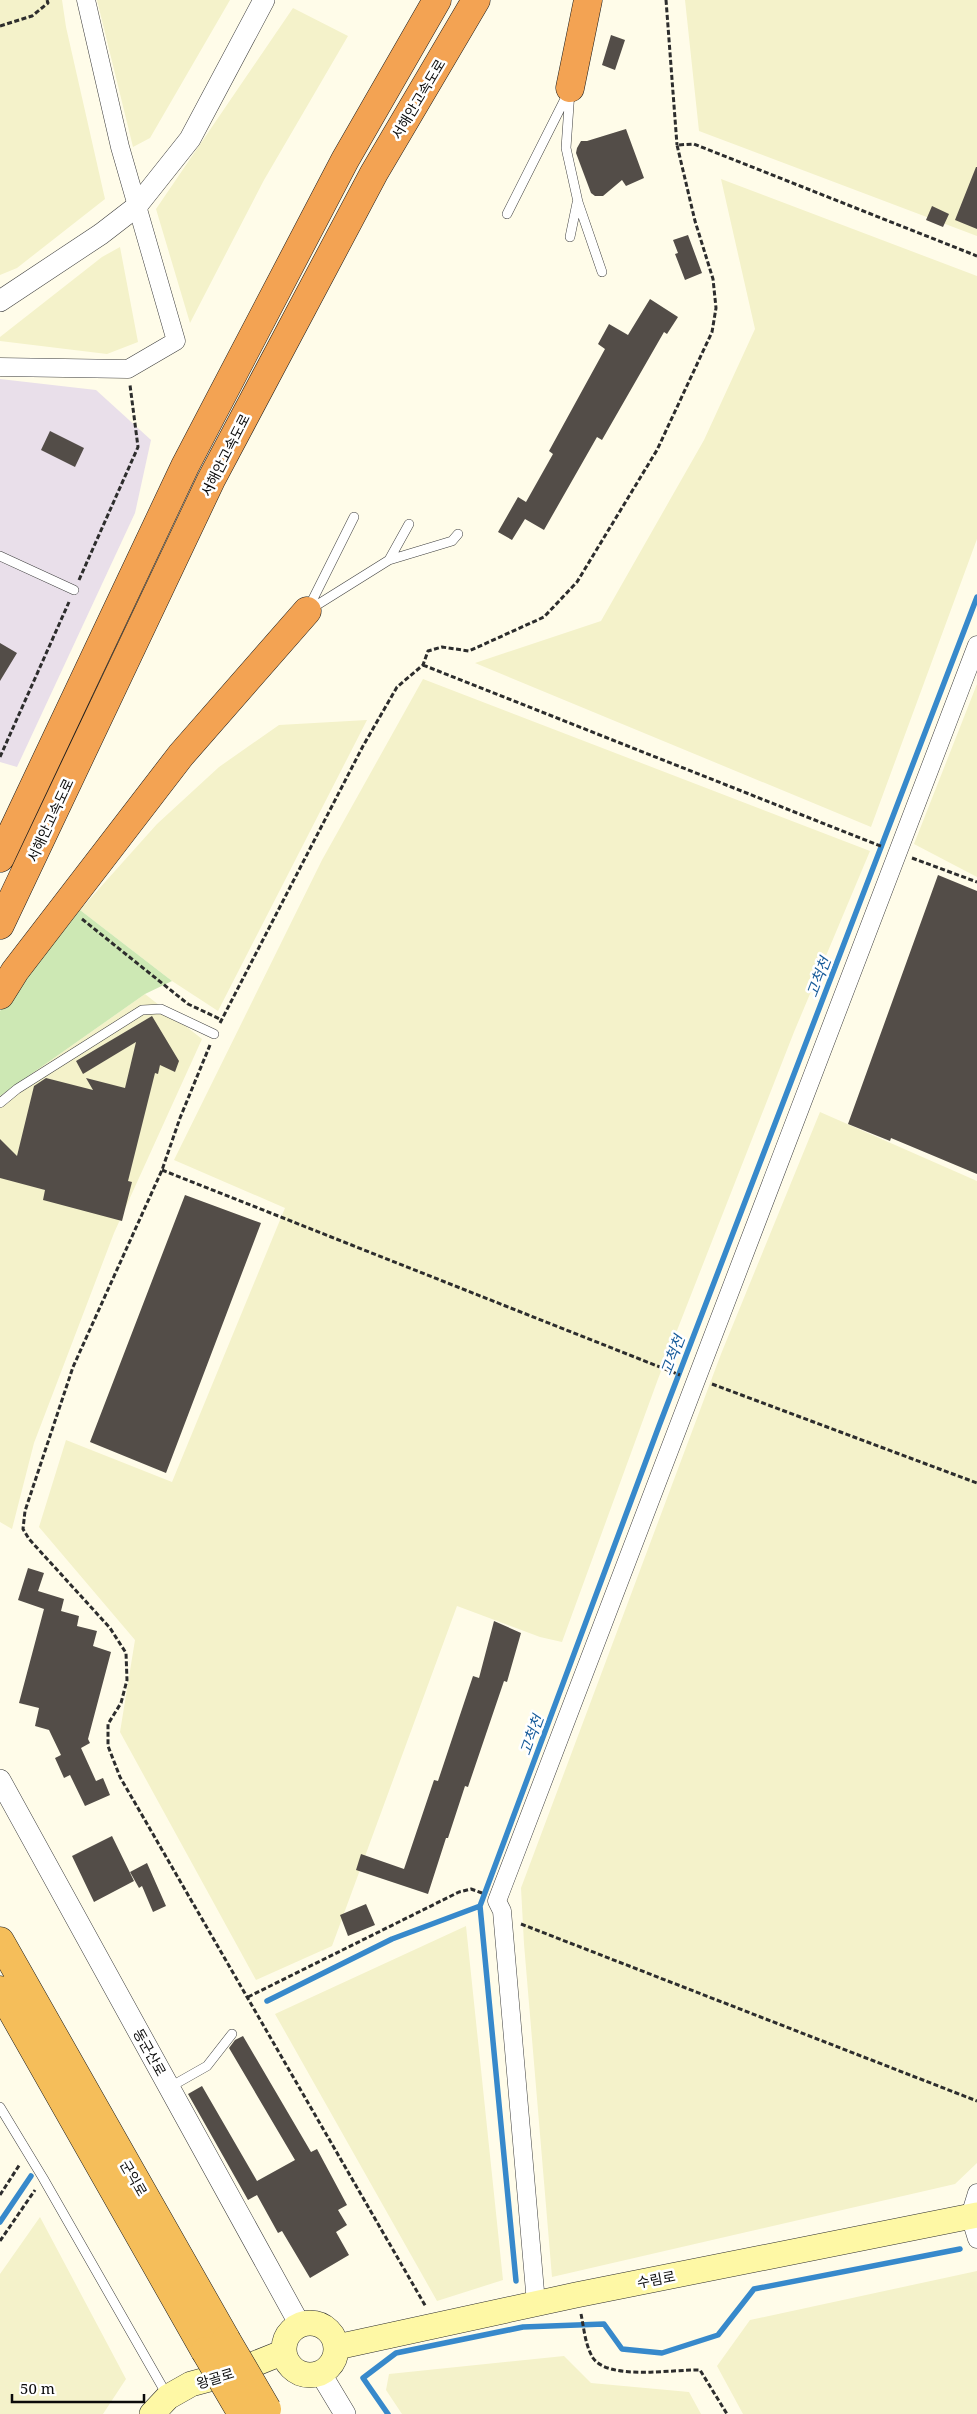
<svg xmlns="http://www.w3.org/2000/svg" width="977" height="2414" font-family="'Noto Serif','Noto Sans KR',serif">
<rect width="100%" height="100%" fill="#fffce9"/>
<path fill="#e9dfea" d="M0 379 96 390 151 440 135 513 17 767 0 762Z"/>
<path fill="#f4f2ca" d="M0 0H62L66 27 105 199 17 268 0 275Z
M97 0H230L150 138 133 147Z
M685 0H977V236L699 131Z
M293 8 348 36 264 180 190 323 156 209Z
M721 179 977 276V539L871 827 475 663 601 621 704 440 755 329Z
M120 247 138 342 107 354 0 341V337L102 257Z
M423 679 870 851 794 1032 658 1379 562 1642 540 1637 457 1606 332 1946 256 1980 120 1732 135 1640 39 1527 66 1440 172 1482 285 1208 174 1160 322 860Z
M977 684V877L914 844Z
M367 720 218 1011 172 981 80 910 157 824 219 767 279 725Z
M145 994 202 1039 114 1233 34 1443 12 1529 0 1522V1096Z
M820 1112 977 1181V2163L955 2184 552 2277 524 1944 521 1888 721 1354Z
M466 1926 503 2280 437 2301 275 2014Z
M40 2217 126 2379 103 2414H0V2274Z
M977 2271V2414H743L717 2366 750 2320Z
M564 2356 591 2383 689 2392 701 2414H402L386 2390 389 2374Z"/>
<path fill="#cde8b4" d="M80 910 172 981 145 994 0 1096V1011Z"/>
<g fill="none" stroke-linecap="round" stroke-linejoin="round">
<path stroke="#3789cb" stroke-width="5.5" d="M480 1906 516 2281
M267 2001 392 1939 480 1906 659 1426 977 597
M0 2222 31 2176
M388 2414 363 2378 396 2353 523 2327 604 2324 622 2349 662 2353 718 2335 754 2289 960 2249"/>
</g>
<path fill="#534d48" d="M611 35 625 40 615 70 602 65Z
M626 129 644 178 626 186 622 180 603 196H595L591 193 576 153 577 148 581 141H587Z
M976 167H977V229L955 220Z
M932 206 949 214 943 227 926 220Z
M688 235 702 273 685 280 675 254 678 253 673 240Z
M650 299 678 317 667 334 664 332 602 440 597 437 544 530 525 519 512 540 498 532 518 497 526 502 553 454 549 451 605 349 598 344 609 324 628 335Z
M50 431 84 448 75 467 41 450Z
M0 643 17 653 0 681Z
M938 875 977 891V1174L891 1138 890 1141 848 1124Z
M152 1016 179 1061 175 1072 160 1065 158 1074 155 1073 128 1181 132 1182 122 1221 43 1200 45 1190 0 1178V1139L17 1156 34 1086 46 1078 93 1090 86 1078 125 1088 136 1042 83 1074 76 1061Z
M185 1195 261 1223 166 1473 90 1442Z
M28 1568 44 1573 38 1591 64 1599 61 1611 79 1616 77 1626 97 1631 93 1646 111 1652 88 1739 90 1743 81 1748 96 1781 103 1778 110 1795 85 1806 70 1775 64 1778 55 1758 61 1755 49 1730 35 1726 39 1708 19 1703 44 1609 18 1600Z
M494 1621 521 1633 507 1682 504 1681 468 1787 465 1786 448 1838H446L428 1894 356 1870 361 1854 404 1869 434 1780 438 1781 473 1676 479 1678Z
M112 1836 134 1881 94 1902 72 1856Z
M147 1863 166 1906 153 1912 142 1886 139 1888 130 1872Z
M366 1904 375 1925 348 1936 340 1915Z
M243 2036 311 2152 317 2149 347 2205 338 2210 347 2225 336 2232 349 2255 310 2278 282 2231 278 2233 257 2195 248 2200 188 2094 202 2086 257 2181 295 2160 229 2048 235 2040Z"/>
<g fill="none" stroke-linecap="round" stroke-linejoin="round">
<g stroke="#3e3e3e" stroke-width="10">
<path id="service" d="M570 91 566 148 578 202 602 272
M507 214 569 91
M570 237 577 203
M0 556 74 590
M389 560 409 524
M308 609 354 517
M309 610 389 560 452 541 458 534
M0 1103 17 1089 142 1010 161 1009 214 1034
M170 2087 207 2066 232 2034
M0 2107 43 2178 167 2395"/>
</g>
<g stroke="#3e3e3e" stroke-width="19">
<path id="minor" d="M0 367 128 369 176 341 120 147 86 0
M977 2193 970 2216 977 2239
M536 2303 502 1911 497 1901 977 645"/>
</g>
<g stroke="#3e3e3e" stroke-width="22">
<path id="tertiary" d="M0 301 101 234 136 207 190 139 264 0
M0 1780 300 2325
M321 2374 345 2414"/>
</g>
<g stroke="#2d2d2d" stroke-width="26">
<path id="secondary" d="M284 2349a26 26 0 1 1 52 0a26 26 0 1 1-52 0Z
M337 2347 576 2295 977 2215
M152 2414 168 2397 191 2384 232 2373 284 2352"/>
</g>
<g stroke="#1c1c1c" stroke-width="29">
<path id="trunk" d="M0 1941 226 2339
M0 1990 205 2351"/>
</g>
<g stroke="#1c1c1c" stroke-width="29">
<path id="motorway" d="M570 88 588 0
M0 858 185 466 345 160 437 0
M0 925 211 480 374 173 476 0
M0 995 15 971 181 755 307 611"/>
</g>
<path stroke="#2d2d2d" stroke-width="3" stroke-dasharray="5 2.5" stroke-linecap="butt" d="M666 0 677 145
M0 26 32 16 48 3 47 0
M79 580 138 447 130 385
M423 665 883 847
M0 757 69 602
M912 858 977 882
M82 919 188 1004 222 1020
M220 1023 363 746 397 687 423 665 428 651 442 647 469 651 544 617 577 582 657 450 712 332 716 308 713 279 695 221 677 145 694 144 977 256
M210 1045 180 1118 162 1170 73 1367 25 1511 23 1529 29 1539 110 1628 126 1653 127 1680 121 1703 108 1724V1746L120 1777 426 2307
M162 1170 680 1375
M712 1384 977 1483
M521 1924 977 2101
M248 1997 459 1892 471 1889 482 1893
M0 2195 20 2164
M0 2241 35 2190
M581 2314C584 2328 585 2345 593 2358 609 2381 674 2369 700 2370L727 2414"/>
<use href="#service" stroke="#fff" stroke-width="9"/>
<use href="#minor" stroke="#fff" stroke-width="18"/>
<use href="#tertiary" stroke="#fff" stroke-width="21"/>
<use href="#secondary" stroke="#fef8a5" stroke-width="25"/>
<use href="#trunk" stroke="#f5be5a" stroke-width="28"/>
<use href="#motorway" stroke="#f3a353" stroke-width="28"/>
<g stroke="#1c1c1c" stroke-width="29" stroke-linecap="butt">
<path id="trunk-bridge" d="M226 2339 267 2409
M205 2351 242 2414"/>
</g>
<use href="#trunk-bridge" stroke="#f5be5a" stroke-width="28"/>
</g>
<g text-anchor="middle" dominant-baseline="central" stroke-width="5" stroke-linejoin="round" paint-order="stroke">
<g font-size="14" fill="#0b0b0b" stroke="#fff">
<text transform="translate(418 99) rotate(-59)">서해안고속도로</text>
<text transform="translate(225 455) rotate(-63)">서해안고속도로</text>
<text transform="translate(50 820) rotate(-65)">서해안고속도로</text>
<text transform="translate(150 2052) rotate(61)">동군산로</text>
<text transform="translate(134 2178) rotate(60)">군익로</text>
<text transform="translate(656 2279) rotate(-11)">수림로</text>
<text transform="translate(215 2378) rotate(-17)">왕골로</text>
</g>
<g font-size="15" font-style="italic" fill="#175b9a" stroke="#fff">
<text transform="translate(818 977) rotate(-69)">고척천</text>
<text transform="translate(672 1355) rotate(-69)">고척천</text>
<text transform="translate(531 1735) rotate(-70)">고척천</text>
</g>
</g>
<path d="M12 2394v8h132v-8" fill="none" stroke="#0b0b0b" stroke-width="2.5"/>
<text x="20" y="2394" font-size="15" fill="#0b0b0b" stroke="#ffffff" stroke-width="4" paint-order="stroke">50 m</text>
</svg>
